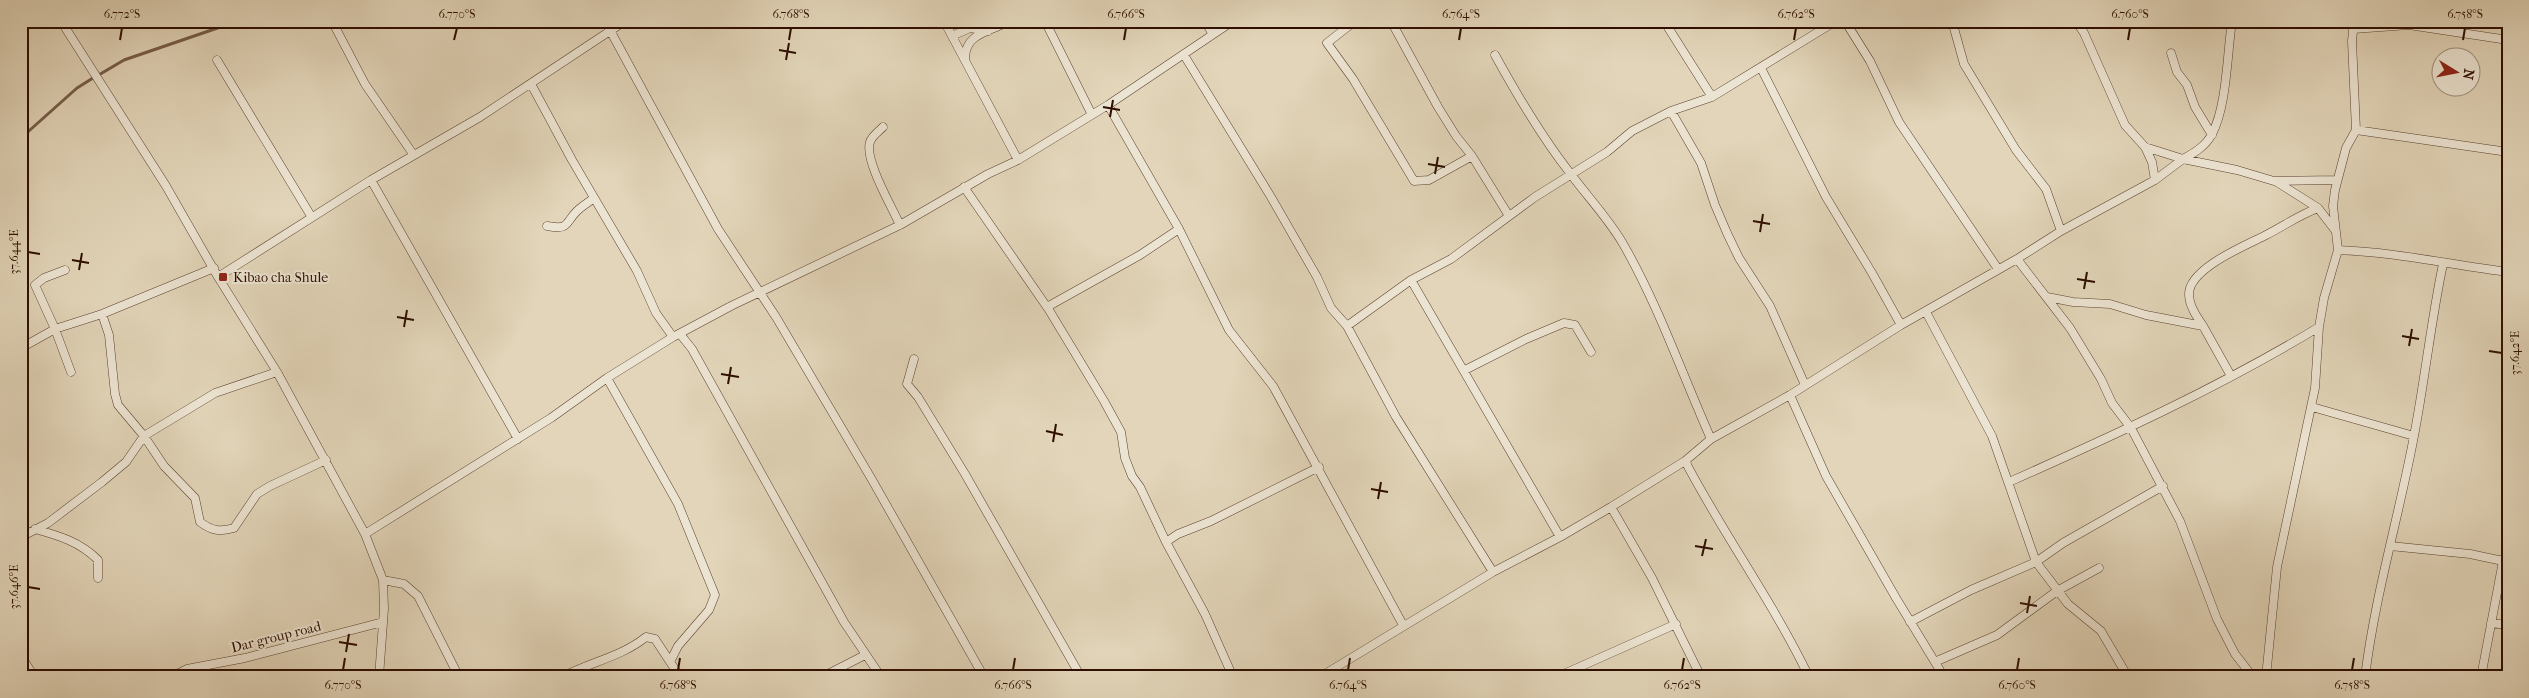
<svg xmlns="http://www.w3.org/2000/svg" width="2529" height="698" font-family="'IM FELL French Canon',serif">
<rect width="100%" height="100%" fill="#e2d5b9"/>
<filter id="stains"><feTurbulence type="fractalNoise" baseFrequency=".004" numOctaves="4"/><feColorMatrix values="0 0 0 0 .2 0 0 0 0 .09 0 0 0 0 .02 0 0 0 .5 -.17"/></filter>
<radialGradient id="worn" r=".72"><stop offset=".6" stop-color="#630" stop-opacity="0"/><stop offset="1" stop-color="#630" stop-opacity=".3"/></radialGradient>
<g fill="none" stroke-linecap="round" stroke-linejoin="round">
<path stroke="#755d49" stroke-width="3" d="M97 76 124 60 238 21
M21 138 77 88 93 78"/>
<g stroke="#5b402e" stroke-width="9">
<path id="street" d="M61 21 166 186 218 277 277 372 365 534 383 580 384 609 379 677
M332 21 365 84 413 154
M605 21 718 229 776 317 871 478 984 677
M944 21 1018 160
M1045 21 1091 113
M1205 21 1212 33
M1355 21 1327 43 1353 79 1414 181 1429 180 1472 156
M1391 21 1438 107 1456 136 1472 156 1509 216
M1664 21 1712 97
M1845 21 1870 61 1899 122 1998 269
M1952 21 1964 64 2016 150 2046 189 2061 231
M2076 21 2084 33 2125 125 2145 147 2152 162 2155 180
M2354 21 2352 41 2356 130
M2353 29 2409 25 2508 40
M952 36 970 28 988 31
M2171 53 2177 72 2187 85 2195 107 2212 135
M1184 55 1271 197 1317 277 1331 308 1347 326 1396 417 1493 572
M1495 55C1517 95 1541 136 1570 173 1587 196 1607 217 1622 242 1658 304 1682 374 1711 439
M217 60 311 216
M965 60C964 33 991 31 1010 21
M1761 68 1826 197 1872 273 1901 325
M531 84 572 160 637 271 656 313 673 337
M1108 105 1179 229 1229 330 1273 386 1403 625
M1671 111 1701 163 1715 205 1727 233 1739 258 1770 306 1805 385
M883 127C878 132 872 136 870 142 864 160 892 207 900 225
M2145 147 2183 159C2194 153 2206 146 2212 134 2227 106 2227 54 2232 21
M371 180 518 439
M2277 182 2318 208 2335 230
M964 187 1049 310 1104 401 1121 432 1125 458 1132 476 1140 487 1166 542 1205 614 1233 677
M547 226C570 230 564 224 577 211 582 206 589 202 594 198
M2338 250C2395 252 2452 265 2508 272
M2017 259 2070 328 2101 379 2112 403 2131 428 2180 521 2217 619 2235 654 2253 677
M65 270 44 278 35 285 55 329 71 372
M218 277 371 180 480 117 625 21
M1411 280 1560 537
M2047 297 2073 302 2110 304 2146 315 2203 326 2231 376
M1047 307 1140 255 1179 229
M1926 312 1992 436 2036 562 2068 604 2101 631 2128 677
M102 314 109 335 115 394 118 405 144 436 164 466 195 498 200 522C212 531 220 532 234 528L257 494 270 486 326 460
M1347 326 1411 280 1451 259 1535 197 1607 152 1632 131 1671 111 1712 97 1836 21
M2203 326C2197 317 2189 306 2189 294 2189 268 2247 245 2266 235 2284 226 2299 215 2318 208
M680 334 692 349 844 622 881 677
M21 348 55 329 102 314 214 268
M914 359 907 384 918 397 965 474 1081 677
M1465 370 1526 339 1564 323 1575 325 1591 352
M607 378 678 504 715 595 709 610 678 646 671 660
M1790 395 1826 476 1896 598 1944 677
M2312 407 2414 436
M1685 461C1723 534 1773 602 1809 677
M2009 482C2115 435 2220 387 2319 327
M1611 507 1652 578 1701 677
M35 529C60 536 80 542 98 560V578
M365 534 551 418 607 378 673 337 731 306 900 225 988 174 1018 160 1108 105 1233 21
M21 537 48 523 102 482 126 462 144 436 215 393 277 372
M1166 542 1178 534 1211 521 1319 467
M2390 546 2470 554 2503 561
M383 580 404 584 418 596 459 677
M1910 622 1971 590 2036 562 2063 543 2163 486
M2491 623 2508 625
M21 656 33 675
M1937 661 1997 635 2057 591 2099 568
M175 675 187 669 245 658 383 622
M562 677C590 662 621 657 646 637L655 639 680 677
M822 677 865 655
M1320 677 1493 572 1560 537 1611 507 1685 461 1711 439 1790 395 1901 325 2017 259 2061 231 2155 180 2183 159 2237 170 2274 181 2337 180
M1557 677 1676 624
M2266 677 2277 567 2315 388 2319 327 2324 298 2338 250 2333 206 2335 190 2346 148 2356 130 2508 152
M2365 677C2375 595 2399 516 2414 436 2425 379 2431 321 2443 264
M2481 677 2503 561 2508 550"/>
</g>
<use href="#street" stroke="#ece4d2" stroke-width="8"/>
</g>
<path fill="none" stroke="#2e0e00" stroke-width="2" d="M120 40 122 28M454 40 457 28M789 40 791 28M1124 40 1126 28M1459 40 1461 28M1794 40 1796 28M2128 40 2130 28M2463 40 2465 28M779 50 796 53M786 60 789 43M1103 107 1120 110M1110 117 1113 100M1428 164 1445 167M1435 174 1438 157M1753 221 1770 224M1760 232 1763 214M28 252 40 254M72 260 89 263M79 270 82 253M2077 279 2095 282M2084 289 2087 272M397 317 414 320M404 327 407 310M2402 336 2419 339M2409 346 2412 329M2489 351 2502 353M721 374 739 377M728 384 731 367M1046 431 1063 435M1053 442 1056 424M1371 489 1388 492M1378 499 1381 482M1695 546 1713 549M1702 556 1706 539M28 587 40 589M2020 603 2037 606M2027 613 2030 596M339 642 357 645M346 652 349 634M343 670 345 658M678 670 680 658M1013 670 1015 658M1348 670 1350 658M1682 670 1684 658M2017 670 2019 658M2352 670 2354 658"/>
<rect fill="#8f2418" stroke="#ece4d2" stroke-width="2" x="218" y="272" width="10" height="10" rx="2.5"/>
<g text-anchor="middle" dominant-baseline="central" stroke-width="4" stroke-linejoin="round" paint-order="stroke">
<g font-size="14" fill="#2e0e00" stroke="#ece4d2" text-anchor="start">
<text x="233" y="277">Kibao cha Shule</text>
</g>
<g font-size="14" fill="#2e0e00" stroke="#ece4d2">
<text transform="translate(276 637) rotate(-14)">Dar group road</text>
</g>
</g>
<rect width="2529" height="698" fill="none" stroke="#e2d5b9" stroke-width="55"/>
<g transform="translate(2456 72) rotate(100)"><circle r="24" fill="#ece4d2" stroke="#a08e7e"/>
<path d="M0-4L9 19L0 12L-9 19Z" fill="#8f2418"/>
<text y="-8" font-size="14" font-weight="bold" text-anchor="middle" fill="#2e0e00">N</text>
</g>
<rect x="28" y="28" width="2474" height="642" fill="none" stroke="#2e0e00" stroke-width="2"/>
<g font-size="12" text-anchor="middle" fill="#2e0e00">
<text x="122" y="18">6.772°S</text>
<text x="457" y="18">6.770°S</text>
<text x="791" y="18">6.768°S</text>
<text x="1126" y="18">6.766°S</text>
<text x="1461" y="18">6.764°S</text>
<text x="1796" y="18">6.762°S</text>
<text x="2130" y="18">6.760°S</text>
<text x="2465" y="18">6.758°S</text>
<text transform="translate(14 252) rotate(-90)" y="4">37.644°E</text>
<text transform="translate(2515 353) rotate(-90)" y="4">37.642°E</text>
<text transform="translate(14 587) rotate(-90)" y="4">37.646°E</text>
<text x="343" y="689">6.770°S</text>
<text x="678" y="689">6.768°S</text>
<text x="1013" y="689">6.766°S</text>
<text x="1348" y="689">6.764°S</text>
<text x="1682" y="689">6.762°S</text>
<text x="2017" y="689">6.760°S</text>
<text x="2352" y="689">6.758°S</text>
</g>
<rect width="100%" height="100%" filter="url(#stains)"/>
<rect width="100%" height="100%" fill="url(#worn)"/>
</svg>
